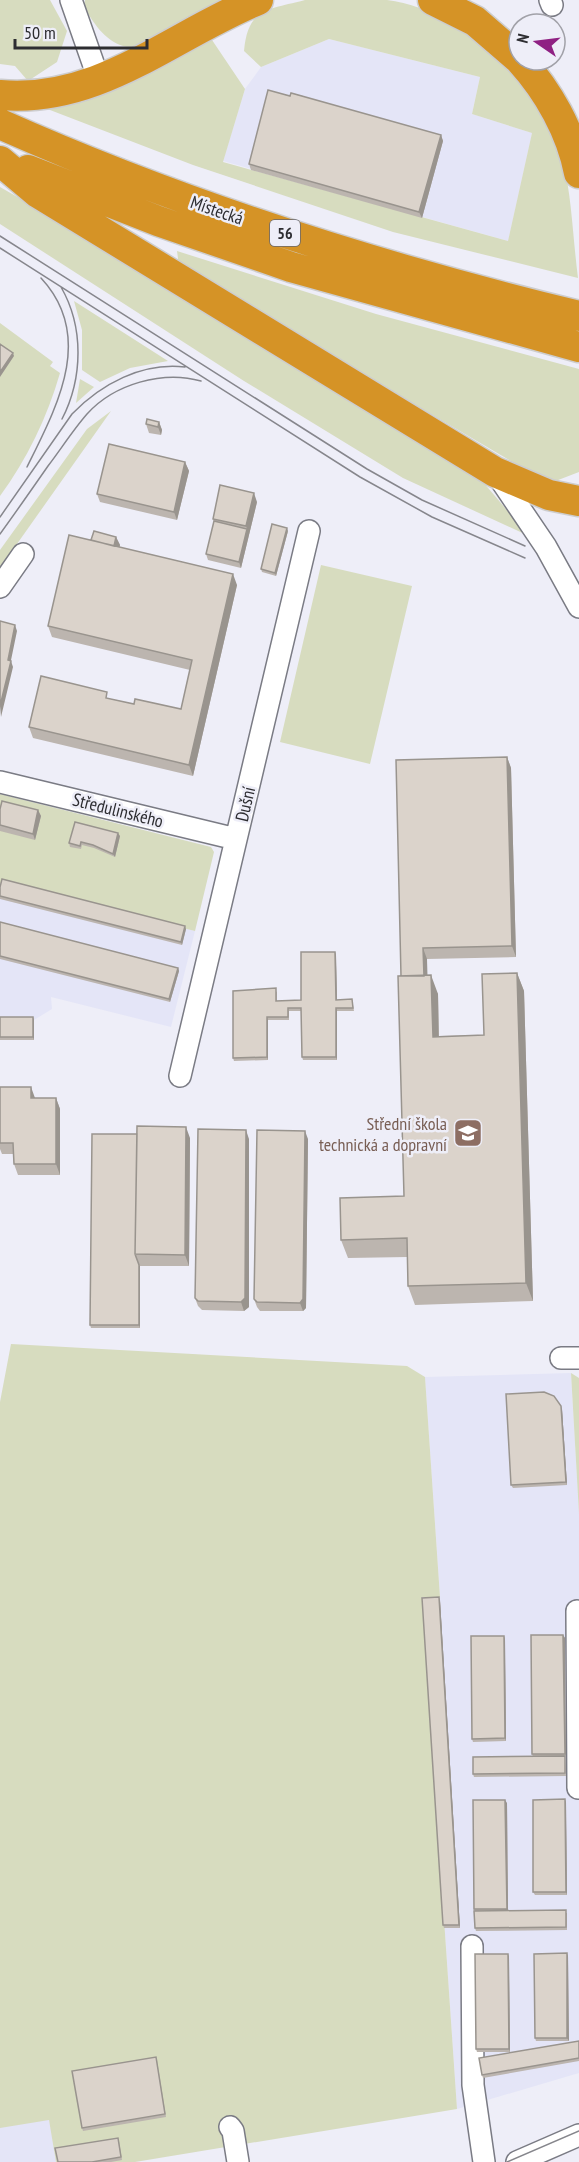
<svg xmlns="http://www.w3.org/2000/svg" width="579" height="2162" font-family="'PT Sans Narrow',sans-serif">
<rect width="100%" height="100%" fill="#eeeef8"/>
<path fill="#e4e5f7" d="M329 39 480 77 472 114 532 133 508 241 223 161 245 89 261 67Z
M3 882 195 931 171 1027 51 997 52 1009 34 1020V1040H0V883Z
M571 1373 579 1514V2073L457 2109 422 1597 440 1596 425 1377Z
M34 2023 56 2162H0V2027Z"/>
<path fill="#d7dcbf" d="M0 0H50L67 31 57 62 28 81 15 66 0 64Z
M85 0H230C208 12 147 53 123 46 104 40 93 22 84 7Z
M305 0C332 0 361 0 387 0 463 10 546 86 563 161 572 198 573 240 578 278L393 232 193 165 37 105 106 93 212 40 245 89 223 162 508 241 532 133 472 114 480 77 329 39 261 67 244 51C248 7 268 10 305 0Z
M0 187 115 253 446 456 483 482 529 536 403 478 244 381 0 224Z
M177 251 376 314 579 369V472L553 482 528 471 179 266Z
M74 301 168 361 130 368 100 382 82 370V330Z
M0 323 53 362 50 366 60 373C47 418 27 459 0 496Z
M80 379 94 387 76 403Z
M111 411 0 568V550L87 429Z
M321 565 412 586 370 764 280 742Z
M0 794 211 847 214 852 195 931 0 883Z
M11 1344 407 1366 425 1377 440 1597H422L457 2109 135 2162H56L49 2120 0 2128V1402Z
M571 1373 579 1378V1514Z"/>
<g fill="none" stroke-linecap="round" stroke-linejoin="round">
<g stroke="#7a7b84" stroke-width="24">
<path id="minor" d="M71 0 99 80
M550 0 552 5
M496 473 546 547 579 607
M0 587 23 554
M0 782 236 839
M180 1076 309 531
M561 1358H579
M577 1611 578 1788
M472 1946 473 2085 484 2162
M230 2127 233 2131 238 2162
M517 2162 579 2135"/>
</g>
<g stroke="#cdcdce" stroke-width="33">
<path id="highway" d="M433 0 475 21 519 59
M520 60C548 91 571 131 579 173
M0 95C99 104 172 35 258 0
M0 124C186 207 381 268 579 316
M0 161 38 193 495 472 549 495 579 501
M28 170 158 221 291 267 579 347"/>
</g>
<use href="#minor" stroke="#fff" stroke-width="21"/>
<use href="#highway" stroke="#d59326" stroke-width="30"/>
<path stroke="#86868c" stroke-width="1.5" d="M0 236 367 469 422 500 525 546
M0 248 360 477 432 517 525 558
M61 287C84 327 83 378 62 419
M27 467C56 408 96 337 41 278
M0 517 72 414C101 384 142 362 185 367
M0 534C16 512 32 489 48 466 61 449 73 430 87 414 114 384 163 370 201 381
M507 2162 579 2131"/>
</g>
<path fill="#bcb5af" d="M441 135 443 141 422 218 251 170 249 164Z
M159 422 162 430 161 435 149 433 146 424Z
M185 462 189 471 177 520 100 502 97 494Z
M257 502 241 568 208 560 206 554 214 521 213 519Z
M288 531 276 576 262 572 261 569Z
M116 537 120 545 119 547 237 585 193 776 33 738 29 727 110 699 134 704 181 709 190 670 52 637 48 626 91 540Z
M507 757 511 768 516 957 427 959V976L438 994 439 1036 484 1035 517 973 524 991 533 1301 415 1305 408 1286 407 1257 348 1258 341 1240 404 1196 401 976Z
M0 809 38 810 41 816 35 840 0 831Z
M120 836 115 857 94 848 82 845 81 849 70 847 69 843Z
M0 887 186 929 182 945 0 899Z
M0 922 178 968 179 971 170 1002 0 959Z
M335 952 336 955 337 1000 352 999 354 1011H337V1060H303L302 1057 301 1011H289V1020H268V1060L234 1061 233 1058 277 991V1001L301 1000Z
M0 1017H33L34 1020V1040H0Z
M0 1087 35 1098H56L60 1109V1175H18L14 1164 13 1154H2L0 1149Z
M190 1138 189 1266H140V1328H91L90 1325Z
M249 1139V1307L244 1311 202 1310 198 1306 195 1298Z
M308 1139 306 1308 303 1311H260L257 1307 254 1299Z
M562 1409 567 1485 513 1488 511 1485Z
M440 1600 460 1928H444L443 1925Z
M563 1635 565 1638V1757L566 1776 474 1777 473 1774 533 1757 532 1754Z
M505 1639 506 1741 473 1742 472 1739Z
M566 1802 567 1895H535L533 1892Z
M507 1803 508 1911 567 1913V1930L476 1931 475 1928 474 1909Z
M508 1954 509 1957 510 2052H477L476 2049Z
M568 1956 569 2041H536L535 2038Z
M579 2041V2061L483 2078 482 2075Z
M157 2060 166 2117 83 2131 82 2128Z
M119 2141 122 2160 111 2162H58Z"/>
<path fill="#99948e" d="M441 135 443 141 422 218 419 212Z
M13 353 14 356 0 377V372Z
M159 422 162 430 161 435 158 427Z
M185 462 189 471 177 520 174 512Z
M254 493 257 502 241 568 239 562 247 529 246 526Z
M287 528 288 531 276 576 275 573Z
M116 537 120 545 117 557 114 548Z
M233 574 237 585 193 776 189 765Z
M15 625 17 631 10 665 11 661 13 667 1 717 0 706 8 660Z
M507 757 511 768 516 957 512 946Z
M38 810 41 816 35 840 33 834Z
M118 833 120 836 115 857 113 854Z
M185 926 186 929 182 945 181 942Z
M423 948 427 959 428 994 424 983Z
M335 952 336 955 337 1003 336 1000Z
M178 968 179 971 170 1002 169 999Z
M517 973 524 991 533 1301 526 1283Z
M431 975 438 994 439 1055 433 1037Z
M336 1008 337 1011V1060L336 1057Z
M33 1017 34 1020V1040L33 1037Z
M267 1017 268 1020V1060L267 1057Z
M31 1087 35 1098V1109L31 1098Z
M56 1098 60 1109V1175L56 1164Z
M186 1127 190 1138 189 1266 185 1255Z
M246 1130 249 1139V1307L244 1311 241 1302Z
M305 1131 308 1139 306 1308 303 1311 300 1303Z
M139 1266H140V1328L139 1325Z
M561 1406 562 1409 567 1485 566 1482Z
M439 1597 440 1600 460 1928 459 1925Z
M563 1635 565 1638 566 1757 565 1754Z
M504 1636 505 1639 506 1741 505 1738Z
M565 1799 566 1802 567 1895 566 1892Z
M505 1800 507 1803 508 1912 507 1909Z
M567 1953 568 1956 569 2041 567 2038Z
M508 1954 509 1957 510 2052 509 2049Z"/>
<path fill="#dbd3cb" stroke="#99948e" stroke-width="1.5" d="M268 90 290 96 291 93 441 135 419 212 249 164Z
M0 344 13 353 0 372Z
M147 419 159 422 158 427 146 424Z
M109 444 185 462 174 512 97 494Z
M220 485 254 493 246 526 213 519Z
M214 521 247 529 239 562 206 554Z
M272 524 287 528 275 573 261 569Z
M94 531 116 537 114 546 91 540Z
M69 535 233 574 189 765 29 727 41 676 107 692 106 698 134 704 135 699 181 709 192 660 48 626Z
M0 621 15 625 8 660 11 661 0 706Z
M507 757 512 946 423 948 424 976H401L396 760Z
M2 801 38 810 33 834 0 825V809Z
M75 822 118 833 113 854 93 845 81 842 80 846 69 843Z
M2 879 185 926 181 942 0 896V887Z
M0 922 178 968 169 999 0 956Z
M301 952H335L336 1000 352 999 353 1008H336V1057H302L301 1008H288V1017H267V1057L233 1058V991L276 988V1001L301 1000Z
M517 973 526 1283 408 1286 407 1238 341 1240 340 1198 404 1196 398 976 431 975 433 1037 484 1035 482 974Z
M0 1017H33V1037H0Z
M0 1087H31V1098H56V1164H14L13 1143H0Z
M137 1126 186 1127 185 1255 135 1254Z
M198 1129 246 1130 245 1298 241 1302 198 1301 195 1298Z
M257 1130 305 1131 303 1299 300 1303 257 1302 254 1299Z
M92 1134H137L135 1254 139 1265V1325H90Z
M544 1392 554 1396 561 1406 566 1482 511 1485 506 1394Z
M439 1597 459 1925H443L422 1598Z
M531 1635H563L565 1754H532Z
M471 1636H504L505 1738 472 1739Z
M565 1756V1773L473 1774V1757Z
M565 1799 566 1892H533V1800Z
M473 1800H505L507 1909H474Z
M566 1910V1927L475 1928 474 1911Z
M567 1953V2038H535L534 1954Z
M475 1954H508L509 2049H476Z
M579 2041V2058L482 2075 479 2058Z
M156 2057 165 2114 82 2128 72 2071Z
M118 2138 121 2157 92 2162H58L55 2148Z"/>
<defs>
<g id="school-square" transform="scale(1.5)"><rect x="-9" y="-9" width="18" height="18" rx="4" fill="#8d6e63" stroke="#eeeef8"/><path d="M0-5L7-2L0 1L-7-2ZM-4 1L0 2.5L4 1V4Q0 6-4 4Z" fill="#fff"/></g>
</defs>
<g fill-rule="evenodd">
<use href="#school-square" x="468" y="1133"/>
</g>
<g text-anchor="middle" dominant-baseline="central" stroke-width="5" stroke-linejoin="round" paint-order="stroke">
<rect fill="#eeeef8" stroke="#67676d" stroke-width="1.5" x="270" y="220" width="30" height="26" rx="4.5"/>
<g font-size="16" font-weight="bold" fill="#2d2d31">
<text x="285" y="233">56</text>
</g>
<g font-size="18" fill="#2d2d31" stroke="#eeeef8">
<text transform="translate(217 210) rotate(19)">Místecká</text>
<text transform="translate(245 804) rotate(-77)">Dušní</text>
<text transform="translate(118 810) rotate(14)">Středulinského</text>
</g>
<g font-size="18" fill="#785e54" stroke="#eeeef8" text-anchor="end">
<text x="447" y="1123">Střední škola<tspan x="447" dy="21">technická a dopravní</tspan></text>
</g>
</g>
<g transform="translate(537 42) rotate(284)"><circle r="28" fill="#eeeef8" stroke="#a1a1a8" stroke-width="1.5"/>
<path d="M0-4.5L10 22L0 15L-10 22Z" fill="#8f2183"/>
<text y="-9" font-size="16" font-weight="bold" text-anchor="middle" fill="#2d2d31">N</text>
</g>
<path d="M15 39v9h132v-9" fill="none" stroke="#2d2d31" stroke-width="3"/>
<text x="24" y="39" font-size="18" fill="#2d2d31" stroke="#eeeef8" stroke-width="4.5" paint-order="stroke">50 m</text>
</svg>
